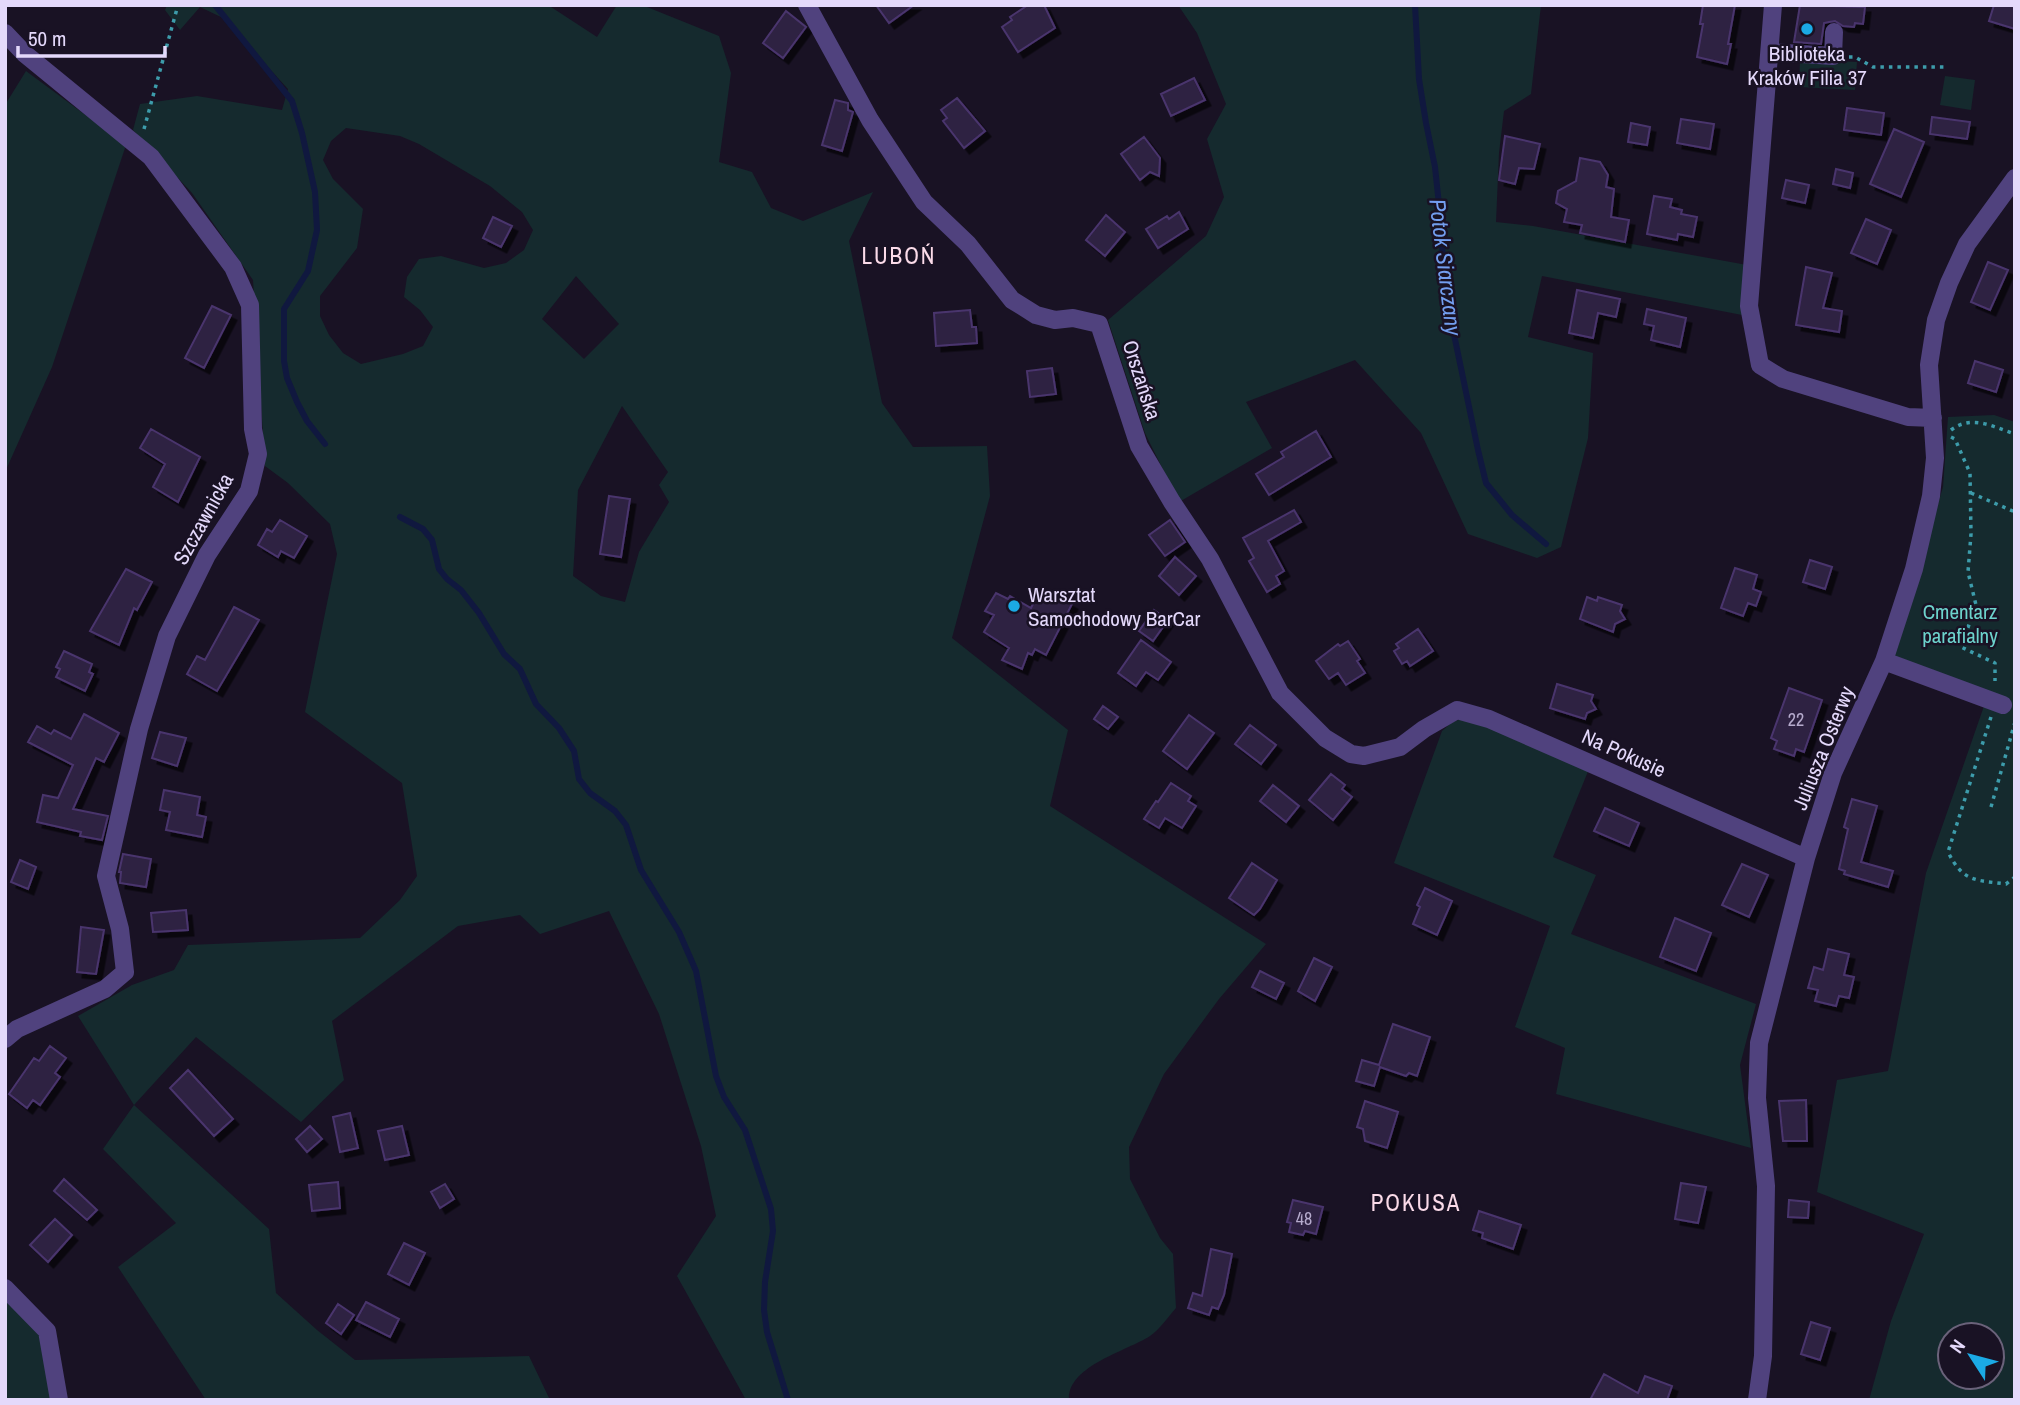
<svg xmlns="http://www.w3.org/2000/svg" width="2020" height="1405" font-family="'Archivo Narrow',sans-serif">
<defs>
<filter id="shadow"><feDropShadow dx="5.5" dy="5.5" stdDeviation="0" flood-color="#0009"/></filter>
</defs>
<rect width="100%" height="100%" fill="#191224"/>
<path fill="#152a2e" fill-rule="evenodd" d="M167 5H548L597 37 617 5H642L719 36 731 73 719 162 752 172 771 208 803 221 873 192 849 241 882 403 913 447 987 446 990 496 952 638 1068 730 1050 806 1266 944 1219 999 1164 1074 1129 1147 1130 1179 1160 1238 1173 1254 1176 1308C1168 1317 1160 1329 1150 1336 1127 1351 1067 1366 1069 1400H746L677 1276 716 1216 701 1146 659 1014 609 911 540 934 520 915 458 926 332 1021 344 1080 301 1122 196 1037 134 1105 269 1229 276 1293 317 1330 355 1360 529 1356 550 1400H206L118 1267 176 1223 103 1149 134 1105 78 1016 132 985 174 970 188 945 360 938 400 900 417 876 402 783 305 712 337 554 330 524 288 483 265 466 253 280 192 193 133 130 140 104 197 96 282 110 288 89 223 18 200 7 180 30 165 10ZM346 128 400 136 419 144 490 186 522 212 533 230 524 250 506 263 484 268 441 256 419 259 407 277 404 297 420 310 433 327 423 346 403 354 361 364 343 353 329 335 320 316V296L357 248 363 209 333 179 323 160 331 141ZM576 276 619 324 584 359 542 319ZM622 406 668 472 659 485 669 502 639 552 625 602 601 596 573 576 578 490Z
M1178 5H1541L1531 94 1504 111 1499 153 1496 222 1533 226 1747 265 1742 315 1542 276 1528 337 1593 353 1588 438 1561 547 1537 558 1468 534 1421 433 1355 360 1246 402 1272 448 1179 502 1145 433 1108 320 1206 236 1224 197 1207 139 1226 104 1197 33Z
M1800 59 1857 62 1855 90 1799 87Z
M26 71 126 145 52 367 5 472V105Z
M1945 76 1975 80 1971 110 1940 105Z
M1994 415 2015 422V1400H1869L1891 1321 1924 1234 1817 1192 1837 1080 1888 1071 1926 873 1984 706 1893 655 1943 487 1948 417ZM1950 1335H1992V1377H1950Z
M1463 718 1484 722 1589 769 1553 857 1596 875 1571 934 1756 1004 1740 1065 1751 1148 1556 1094 1565 1048 1515 1027 1550 926 1394 863 1442 731 1451 723Z
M5 1300 40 1334 52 1400H5Z"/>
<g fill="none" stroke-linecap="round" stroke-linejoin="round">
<path stroke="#10183f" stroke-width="6" d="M215 5 292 101 302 133 315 192 317 230 308 271 284 309V361L287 378 297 402 307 421 325 444
M1415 5 1419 79 1426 123 1435 167 1440 214 1445 291 1478 450 1486 483 1512 515 1546 544
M400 517 423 529 432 540 439 569 447 579 461 590 479 613 504 654 520 669 536 704 559 728 574 751 579 779 590 793 615 811 626 825 641 870 679 932 696 971 716 1076 724 1097 745 1130 771 1209 773 1231 765 1282 764 1310 767 1332 788 1400"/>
</g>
<path fill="#2e2043" stroke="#4a356d" stroke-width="2" filter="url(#shadow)" d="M876 5H914L889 23Z
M1028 5H1044L1055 28 1018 52 1002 27 1012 20 1010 17Z
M1703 5H1735L1728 44H1731L1727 64 1697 57 1703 24H1700Z
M1800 5 1865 7 1863 24 1855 23 1854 27 1843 26 1835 21 1829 22 1824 23 1821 44 1794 42Z
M1994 5H2015V29L1989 21Z
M786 11 806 27 783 58 763 43Z
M1194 78 1205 100 1171 116 1161 94Z
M957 98 985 131 964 148 943 121 947 118 941 110Z
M835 100 848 103V110L853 112 842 151 822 145Z
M1847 108 1884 113 1881 135 1844 130Z
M1932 117 1970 122 1967 139 1930 134Z
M1681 119 1714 124 1710 149 1677 143Z
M1631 123 1650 127 1647 145 1628 142Z
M1894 129 1924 142 1901 197 1870 184Z
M1505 136 1540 144 1534 169 1519 168 1515 184 1499 180Z
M1144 137 1160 158 1159 176 1150 172 1140 180 1121 154Z
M1580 158 1600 162 1608 175 1606 187 1614 189 1611 217 1629 220 1625 242 1580 233 1582 225 1564 222 1567 209 1556 203 1558 191 1576 181Z
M1836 169 1853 173 1850 188 1833 184Z
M1786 180 1809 185 1805 203 1782 198Z
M1654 196 1672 199 1670 207 1682 210 1681 214 1697 217 1693 237 1678 234 1677 240 1647 234Z
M1179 212 1188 229 1158 248 1146 229 1167 216 1169 219Z
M1106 215 1125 232 1105 256 1086 240Z
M493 217 512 226 501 247 483 238Z
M1866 219 1891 230 1877 264 1851 253Z
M1988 262 2008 270 1990 310 1971 302Z
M1806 267 1832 273 1823 308 1842 311 1839 332 1796 325Z
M1577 290 1620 299 1616 317 1598 313 1593 338 1569 333Z
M212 306 231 315 204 368 185 358Z
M1647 309 1686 318 1680 347 1651 340 1654 326 1644 324Z
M970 310 972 327H976L977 343 936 346 934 313Z
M1975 361 2003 370 1996 392 1968 383Z
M1052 368 1056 394 1030 397 1027 371Z
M151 429 200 457 178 502 153 487 165 464 140 448Z
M1316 431 1331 457 1269 495 1256 474 1284 457 1281 452Z
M609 496 630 499 621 557 600 554Z
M1294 510 1301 522 1268 541 1284 571 1276 576 1280 584 1267 592 1249 561 1254 558 1243 538Z
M280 520 307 536 294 558 281 551 278 557 258 545 267 529 272 532Z
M1170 520 1185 542 1165 556 1149 535Z
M1175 557 1196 576 1179 595 1159 576Z
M1810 560 1832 567 1825 589 1803 582Z
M1735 568 1757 575 1753 589 1761 592 1756 606 1748 603 1743 616 1721 608Z
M126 569 152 582 137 610 134 608 119 645 90 631Z
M1049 591 1072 604 1046 655 1035 649 1032 655 1028 653 1022 669 1002 660 1009 648 984 632 994 615 985 611 996 593 1008 599 1010 596 1031 608 1038 594 1045 598Z
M1587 597 1597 601 1598 597 1622 605 1620 611 1625 619 1615 624 1613 632 1580 619Z
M234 607 259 620 217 691 187 674 197 656 205 660Z
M1154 610 1168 620 1153 641 1139 631Z
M1418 629 1433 651 1410 666 1407 661 1402 664 1394 651 1399 648 1396 644Z
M1141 640 1171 662 1158 680 1146 672 1136 686 1118 673Z
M1348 641 1360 659 1357 661 1365 673 1346 685 1338 673 1329 679 1316 661 1338 644 1340 646Z
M64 651 92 664 89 672 93 674 85 691 56 677 60 669 56 667Z
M1557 684 1593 695 1591 701 1596 709 1587 713 1585 719 1550 708Z
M1789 688 1822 700 1804 752 1796 749 1794 756 1774 749 1777 741 1771 738Z
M1103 706 1118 717 1108 729 1094 719Z
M84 714 119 733 104 762 96 758 73 809 108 816 102 840 80 836 81 832 37 822 43 795 58 798 73 765 28 742 37 726 51 734 54 730 71 739Z
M1189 715 1214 733 1187 769 1163 751Z
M1250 725 1276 745 1261 764 1235 744Z
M160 732 186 738 177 766 152 758Z
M1331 774 1345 785 1342 789 1352 797 1333 820 1309 800Z
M1171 783 1191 796 1188 801 1196 806 1182 828 1165 818 1159 828 1144 819 1156 801 1158 802Z
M1273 785 1299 806 1286 822 1260 801Z
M164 790 200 797 197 815 206 817 202 837 166 830 170 812 160 810Z
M1852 799 1877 806 1861 862 1893 871 1888 887 1844 874 1845 871 1839 869 1848 829 1844 827Z
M1605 808 1639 823 1629 846 1594 831Z
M123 854 151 859 146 887 120 883 121 872H119Z
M20 860 36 867 28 889 11 882Z
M1252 863 1277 880 1260 909 1254 915 1229 898Z
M1742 864 1768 875 1749 917 1722 905Z
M1425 888 1452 901 1437 935 1413 924 1420 907 1417 905Z
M186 910 188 930 153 932 151 913Z
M1675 918 1711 933 1696 971 1660 957Z
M81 927 104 930 96 974 77 972Z
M1828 949 1849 954 1844 975 1854 977 1849 998 1839 996 1836 1006 1815 1001 1818 990 1808 988 1814 967 1823 970Z
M1314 958 1332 967 1315 1001 1298 991Z
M1260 971 1284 983 1276 999 1252 987Z
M1393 1024 1430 1037 1417 1076 1409 1073 1406 1076 1380 1067 1374 1086 1356 1081 1362 1060 1379 1065Z
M50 1046 66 1058 55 1073 60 1077 40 1105 33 1100 27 1108 9 1094 34 1058 39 1061Z
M188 1070 233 1119 214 1136 170 1088Z
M1806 1100 1807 1141H1783L1779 1101Z
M1365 1101 1398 1112 1387 1148 1365 1141 1363 1129 1357 1127Z
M350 1113 358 1148 340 1152 333 1117Z
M310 1126 322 1139 307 1152 296 1139Z
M402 1126 409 1155 385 1160 378 1131Z
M64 1179 97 1210 87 1220 54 1191Z
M338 1182 340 1208 312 1211 309 1185Z
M1681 1183 1706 1187 1698 1223 1675 1219Z
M445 1184 454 1199 440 1208 431 1192Z
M1293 1200 1323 1207 1316 1234 1305 1231 1303 1235 1289 1232 1291 1223 1287 1222Z
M1789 1200 1809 1202 1808 1218 1788 1217Z
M1479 1211 1521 1225 1513 1249 1482 1238 1483 1233 1473 1230Z
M55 1219 72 1235 48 1262 30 1245Z
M404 1243 425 1253 409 1285 388 1274Z
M1211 1249 1232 1254 1224 1295 1218 1309 1212 1307 1209 1315 1188 1308 1193 1293 1202 1296Z
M366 1302 399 1319 390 1337 356 1320Z
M338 1304 354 1315 341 1334 326 1323Z
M1811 1322 1830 1328 1820 1360 1801 1354Z
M1604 1374 1638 1393 1645 1376 1672 1386 1667 1400H1590Z"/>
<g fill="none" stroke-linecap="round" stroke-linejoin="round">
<path stroke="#3d9cab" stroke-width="3.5" stroke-dasharray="3.5 5" stroke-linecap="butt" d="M1849 57H1855L1873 67H1945
M144 129 178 5
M1951 430C1972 414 1993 427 2015 434
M1951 437 1955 439 1970 473 1971 534 1968 572 1976 605 1961 647 1995 663V681
M1971 493 2015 512
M1991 717 1948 852C1963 882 1975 880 2006 884L2015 877
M1991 807 2015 722"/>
<path stroke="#50427e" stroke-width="18" d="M807 5 870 120 924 202 968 244 1012 300 1036 315 1055 320 1073 318 1099 324 1139 446 1172 502 1210 559 1280 693 1325 738 1351 754 1364 756 1400 747 1424 729 1457 710 1489 719 1806 858
M1773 5 1749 306 1760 365 1783 379 1908 417 1933 418
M5 33 25 54 151 157 233 267 250 305 253 429 258 454 249 491 207 555 167 636 139 729 106 876 120 929 125 972 105 989 17 1029 5 1039
M1770 52 1833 56 1834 32
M1884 661 2003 705
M5 1288 47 1331 59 1400
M1757 1400 1763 1356 1766 1186 1757 1098 1759 1043 1806 858 1833 773 1884 661 1914 569 1931 496 1935 458 1929 365 1936 320 1949 283 1967 244 2015 178"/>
</g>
<g fill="#1baae5" stroke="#191224" stroke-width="2.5">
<circle cx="1807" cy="29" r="7"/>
<circle cx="1014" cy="606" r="7"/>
</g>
<g text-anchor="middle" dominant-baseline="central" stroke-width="5" stroke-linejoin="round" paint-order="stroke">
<g font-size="18" fill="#b6abcd">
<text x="1796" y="719">22</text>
<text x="1304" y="1218">48</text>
</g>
<g font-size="21" fill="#e4d9fb" stroke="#191224">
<text x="1807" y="53">Biblioteka<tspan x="1807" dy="24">Kraków Filia 37</tspan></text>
<text x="1028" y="594" text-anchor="start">Warsztat<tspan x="1028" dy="24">Samochodowy BarCar</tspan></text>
</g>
<g font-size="21" fill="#e4d9fb" stroke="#191224">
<text transform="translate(1142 380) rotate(72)">Orszańska</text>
<text transform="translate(203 519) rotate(-61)">Szczawnicka</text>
<text transform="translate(1823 748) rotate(-68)">Juliusza Osterwy</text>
<text transform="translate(1624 753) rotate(24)">Na Pokusie</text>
</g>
<g font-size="21" fill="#6dd3cd" stroke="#191224">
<text x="1960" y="611">Cmentarz<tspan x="1960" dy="24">parafialny</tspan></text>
</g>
<g font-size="23" letter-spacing="2" fill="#fbdbe9" stroke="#191224">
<text x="899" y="255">LUBOŃ</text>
<text x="1416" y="1202">POKUSA</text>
</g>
<g font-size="23" font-style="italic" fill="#739eef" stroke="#191224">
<text transform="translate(1446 267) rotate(83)">Potok Siarczany</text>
</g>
</g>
<rect width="2020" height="1405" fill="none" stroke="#e4d9fb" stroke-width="14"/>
<g transform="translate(1971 1356) rotate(306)"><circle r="33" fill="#191224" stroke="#6a627a" stroke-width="2"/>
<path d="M0-5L12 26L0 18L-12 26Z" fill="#1baae5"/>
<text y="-10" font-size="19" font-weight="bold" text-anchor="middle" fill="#e4d9fb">N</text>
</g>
<path d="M18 46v10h147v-10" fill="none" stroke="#e4d9fb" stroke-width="3.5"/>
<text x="28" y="46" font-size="21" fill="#e4d9fb" stroke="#191224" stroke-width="5" paint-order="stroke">50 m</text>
</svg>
